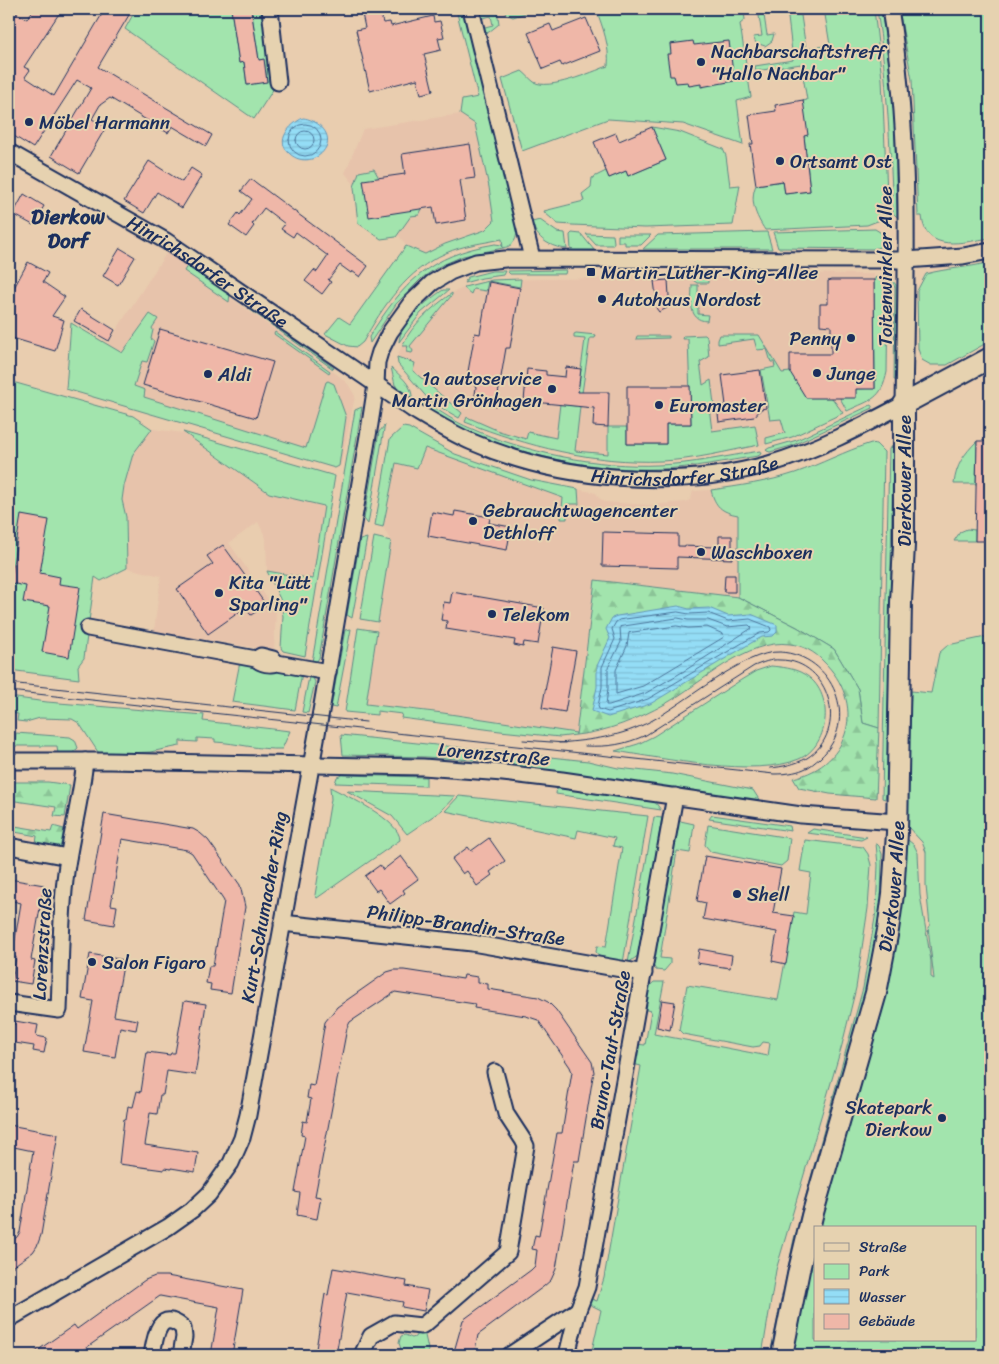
<svg xmlns="http://www.w3.org/2000/svg" width="999" height="1364" font-family="Sriracha,sans-serif">
<defs>
<pattern id="forest-firs" width="22" height="20" patternUnits="userSpaceOnUse" patternTransform="scale(1.25)"><rect width="22" height="20" fill="#a2e4ad"/><path d="M5 1l3.5 6h-7zM16 11l3.5 6h-7z" fill="#8bc497"/></pattern>
<pattern id="water-rules" width="6" height="5" patternUnits="userSpaceOnUse" patternTransform="scale(1.25)"><rect width="6" height="5" fill="#94ddf6"/><path d="M0 2.5h6" fill="none" stroke="#7fbed5"/></pattern>
</defs>
<rect width="100%" height="100%" fill="#e9cdaf"/>
<filter id="ink" filterUnits="userSpaceOnUse"><feTurbulence type="fractalNoise" baseFrequency=".02" numOctaves="2"/><feDisplacementMap in="SourceGraphic" scale="10" xChannelSelector="R" yChannelSelector="G"/><feConvolveMatrix kernelMatrix="1 2 1 2 8 2 1 2 1" color-interpolation-filters="sRGB"/></filter>
<g filter="url(#ink)">
<path fill="#e7c3ab" d="M460 114 475 124 489 187 494 221 485 230 445 244 425 254 406 246 398 234H384L361 219 358 189 345 173 363 129Z
M167 252 339 376 348 384 355 396 341 465 66 383 71 323 108 343Z
M708 273 874 274V277L883 282 888 291 887 372 885 384 879 395 792 437 766 444 697 457 662 461H630L561 452 498 434 465 422 430 401 398 364 397 357 406 337 425 314 452 293 472 284 492 280 612 278V274H663Z
M152 429 183 433 269 493 324 506 313 579 267 571 266 538 258 522 229 543 276 611 274 651 154 631 161 576 127 568 126 517 122 500 124 486 133 454Z
M425 447 563 498 562 519H567V504H579L578 489 596 493 599 498 605 502 648 505 686 502 691 499 693 491 711 490 714 503 727 513 738 515V597L595 581 576 733 430 711 365 704 391 541 383 527 396 463 417 468Z"/>
<path fill="#a2e4ad" stroke="#5e8a86" fill-rule="evenodd" d="M136 9H231L239 63 244 62 247 85 267 81 264 60H259L251 9H270L278 82 254 119 125 29Z
M456 9H463L484 97 517 221C517 234 518 245 503 248L502 239C484 243 463 245 446 253 407 270 383 306 363 342L357 347 348 346 325 334 339 317 350 324 406 246 425 254 445 244 485 230 494 221 489 187 475 124 460 114 462 100 478 97Z
M477 9H497L499 24 489 32 483 34 481 28 493 25 491 16 479 19Z
M504 9H538L513 17 506 14Z
M596 9H732L733 13 744 11 745 20 740 24 751 97 737 101 743 145 683 124 608 119 522 151 502 79 522 71C526 74 530 79 534 82 548 91 592 72 608 66 610 46 603 28 596 9Z
M758 9H763L767 35 774 34 772 41 765 46 756 43 753 37 762 36Z
M787 9H800L806 49 830 45 824 9H874L882 79 888 217 867 225 765 230C756 216 749 201 756 185L783 181 785 194 810 191 804 136 803 101 807 100 801 64 756 71 755 66 793 60Z
M877 9H881L894 98 897 217 893 213C890 145 887 77 877 9Z
M899 9H990V238C964 242 925 254 922 216H918L912 80Z
M652 127 680 132 723 149 726 156 730 186 740 185 733 225 645 228 572 225 558 224 545 213 544 211 584 201 582 194 591 187 592 178 606 171 609 178 626 171 628 176 666 160Z
M374 169 379 178 422 209 419 215 411 216 396 237 381 239 358 223 354 187 359 172Z
M540 220 557 232 565 233 567 249C550 247 536 239 532 222Z
M875 229 883 234V246L873 249 778 248 773 232Z
M767 232 772 249H643L658 235Z
M572 233 581 234 594 250H571L570 235Z
M586 234 613 235 614 242 613 245H596Z
M618 235H651L641 245H625V242H618Z
M495 244 502 245 503 248 463 256 438 267 422 278 396 304 370 343 369 337C403 283 429 255 495 244Z
M181 258 230 293 229 302 184 271 187 266 180 261Z
M990 262V341L947 365H931L922 360 918 349 917 291 926 274C947 268 969 268 990 262Z
M566 270 565 274H510L507 271Z
M492 271H505L503 275 482 278 464 283 468 277Z
M701 273H708V283H697L693 280 695 277Z
M876 277 883 282 888 291 887 372C881 400 872 399 847 411L840 398 856 389 875 388 874 280Z
M890 277 896 285V380H894L895 288Z
M521 279 520 287 488 281 486 291 473 289 471 294 466 290 464 287 492 280Z
M692 285H698V314L708 315 707 321C687 320 692 300 692 285Z
M443 290H449L421 313 399 342C400 322 428 300 443 290Z
M452 293V295L410 346 413 351 412 353 406 352 408 346H402C413 323 432 308 452 293Z
M249 309 252 310 334 368 333 369Z
M150 314 158 319 152 328 153 330 151 339 154 341 147 362 142 361 134 386 145 390 144 397 306 448 326 382 328 381 334 384 346 417 339 466 335 468 66 389 71 323 122 353Z
M275 332 330 371 329 373 274 334Z
M576 333 596 335 595 338H590L580 407 575 451 608 454V427H627V444H666V424H691L688 339H682L683 336 705 335 707 337 709 357 700 362 703 385 711 380 714 404 709 407 712 431 755 425 759 445C727 451 694 460 661 461 594 464 527 446 465 422L467 417 499 431 526 439 528 432 556 438 560 404 576 406 585 339 574 338V334Z
M720 335H759L782 373 790 372 832 398 843 413 792 437 766 444V438L785 433 781 419 770 420 761 370 775 367 774 362H771L767 349 757 350 754 339 718 344V340Z
M637 336H669V338L636 339Z
M397 357 415 363 413 371 462 413 459 418 430 401 398 364Z
M391 367C400 376 413 385 412 399L395 385Z
M9 381 133 416 152 429 133 454 124 486 122 500 126 517 127 568 101 581 95 577 84 658 78 666 79 679 9 670Z
M422 402 427 403C441 412 455 422 470 428 523 452 600 468 658 465 693 464 726 456 760 451L761 454 758 456C725 461 693 468 659 469 597 471 526 457 469 432 452 425 435 413 419 403Z
M871 405 873 408 791 446 770 452 767 451 766 450 769 448 797 440Z
M362 407 319 658 317 661 312 662 355 410Z
M385 425 384 429 368 524 364 519 379 432Z
M403 427 409 428 455 454 531 480 578 489 579 504H567V519H561L563 498 425 448 417 468 396 463 383 527 375 525 390 439Z
M183 432 335 476 305 656 283 651 281 648 283 616 280 599 267 571 313 579 324 506 269 493Z
M977 441 976 484H954C956 465 964 454 977 441Z
M871 443 876 444 884 452 879 728 863 723 858 689 834 649 797 627 738 597V515C721 512 715 506 711 490 739 486 768 482 795 473 821 464 845 451 871 443Z
M891 446 893 452 887 788 885 799 882 798 889 449Z
M967 529 975 530V541H954L960 532Z
M374 537 391 541 378 622 360 619Z
M367 538 352 618 347 615 360 540Z
M358 628 377 631 366 704 443 713 576 733V735L560 737 500 731 401 718 402 714 377 711V715L345 712Z
M351 629 336 708 331 707 345 630Z
M990 636V1355H788L807 1258 867 1046 895 938 902 892 905 841 908 840 914 845 918 853 920 895 931 961V977L934 979 928 927 930 926 926 886V852L922 842 907 826 911 691 931 693 939 653 948 645ZM815 1228H975V1340H815Z
M240 662 302 673 295 710 232 702Z
M771 666C781 667 794 668 804 674 835 691 831 745 799 759 756 778 662 758 615 751L638 744 654 736 741 680 756 671Z
M309 677 313 678 315 682 308 713 302 712Z
M9 697 47 702 204 715 203 721 290 731 282 749C259 750 237 743 215 742V739L197 738V742L180 741V746L150 752 101 754 98 752 79 723 72 719 40 718 26 722 17 721 18 714 9 713Z
M16 733 70 737 75 740 78 748 70 755 58 754 57 746H9V741H15Z
M341 735 588 761 618 768 672 774 753 790 760 801 598 779 489 761 426 757 343 755Z
M342 775 426 777V786L335 783 337 777Z
M557 786 655 802 661 810 556 794Z
M330 787C347 796 400 820 400 840L317 898 315 895 331 799Z
M347 791 455 796 442 810 407 834 392 816Z
M459 796 648 816 623 963 602 960 596 952 597 946 606 947 622 848 613 846 615 838 578 830 576 838 445 811Z
M712 815 790 826 791 831 709 819Z
M654 817 662 818 639 955 628 963Z
M676 820 694 824 690 853 677 851 660 958 670 959V964L664 971 656 970 650 960Z
M708 825 790 838 787 861 781 866 711 852 705 845Z
M813 829 867 837 861 840 807 833Z
M805 840 863 847 868 854 871 865 868 908 856 988 842 1045 776 1270 762 1355H591L601 1310 587 1303 589 1298 597 1301 604 1278 641 1066 633 1064 636 1044 645 1045 651 1011 642 1009 645 990 654 982H664L654 1034 768 1056 770 1043 763 1042 760 1046 753 1047 683 1034 679 1030 687 985 778 1000 794 912 806 914 811 873 800 871Z
M876 843 879 846 882 854 881 912 867 995 774 1355H770L794 1239 863 988 876 912 878 865Z
M424 1331 428 1349V1355H403L399 1343 401 1336 405 1335 412 1338 415 1337 418 1332Z"/>
<path fill="url(#forest-firs)" stroke="#5e8a86" d="M595 580 738 597 797 627 834 649 858 689 863 723 879 728 876 798 830 794 799 788 793 778C852 765 866 702 823 661 815 652 802 645 790 644 747 638 701 684 665 704 638 719 607 732 576 735Z
M9 782H48L70 785 65 817 54 816 56 807 9 800Z
M9 825 51 832 53 826 64 829 60 849 36 844 37 836 9 831Z"/>
<path fill="url(#water-rules)" stroke="#6497b9" d="M303 118C315 119 333 132 326 147 319 161 301 164 290 154 274 141 290 124 303 118Z
M678 606 689 609 709 608 728 616 751 614 777 625V632L773 636 762 637 751 643 650 704 608 717 592 711 597 687V666L610 638 606 629 612 618 617 616Z"/>
<g fill="none" stroke-linecap="round" stroke-linejoin="round">
<path stroke="#4b759b" stroke-width="1" d="M289 140a16 16 0 1 1 32 0a16 16 0 1 1-32 0Z
M296 140a9 9 0 1 1 18 0a9 9 0 1 1-18 0Z
M678 612 689 614 708 613 728 621 750 619 770 627 771 630 769 632 760 633 749 639 648 699 608 712 599 709 598 706 602 687V667L615 639 612 629 616 622 619 620Z
M678 618 688 620H708L727 627 749 625 752 628 684 671 646 693 609 705H606L608 688V668L621 642 620 627Z
M677 626 688 628 707 627 723 634 724 637 643 686 616 694V670L627 646 629 633Z"/>
</g>
<path fill="#efb7a8" stroke="#1b2f5e" d="M9 9 27 19 34 9H62L24 67 30 70 25 77 54 96 105 9H118L129 15 98 67 212 135 206 146 172 126 168 133 110 98 100 105 92 119 106 127 79 173 51 156 91 88 77 80 33 148 9 133Z
M231 9H251L259 60 264 59 267 82 247 85 244 62 239 63Z
M361 9H379L383 23 390 22 391 26 433 16 434 22 440 21 444 37 438 38 441 50 424 54 433 91 421 94 417 79 370 91 356 30 365 28Z
M586 18 600 51 562 66 560 62 543 69 528 33 550 24 553 31Z
M693 41 694 45 729 41 734 81 701 87V84L689 86 688 82 676 83 674 76H670L667 54H671L670 44Z
M803 100 808 135 804 136 810 191 785 194 783 181 756 185 750 144H753L749 115 776 111 775 105Z
M652 127 666 160 628 176 626 171 609 178 594 142 616 133 619 141Z
M470 144 475 178 460 180 466 220 436 225 433 207 369 217 363 180 405 174 402 154Z
M149 161 182 182 191 168 202 175 182 208 157 192 144 213 124 201Z
M251 179 368 266 360 277 352 271 351 273 340 265 328 280 331 282 322 294 305 281 314 270 317 272 328 256 296 232 293 237 281 229 285 224 264 208 252 224 254 226 246 237 229 225 238 213 240 215 252 199 241 191Z
M24 194 44 206 33 225 13 214Z
M120 248 135 257 118 285 103 276Z
M28 262 48 273 43 282 65 297 52 316 64 320 55 351 9 337V297Z
M668 280 669 296 667 308 659 312 651 301 656 296 654 281Z
M831 280H874L875 389H856V398H806L790 372V354H831V326L820 325V304H828V281Z
M489 282 520 288 510 348H506L496 406 474 402 476 387 470 378 467 377 475 333 480 334Z
M81 309 115 330 109 341 74 321Z
M160 329 273 362 256 418 143 385Z
M566 367 581 369 578 392H609L608 427 593 426 594 408 524 401 527 369 546 371V375L565 377Z
M760 370 766 408 761 409 754 417 719 422 717 406 726 405 722 375Z
M627 386H690L691 424H666V444H627Z
M977 441H990V541H975Z
M455 511 490 517 489 523 511 527 507 550 428 536 432 512 454 516Z
M21 515 49 520 40 573 60 577 59 584 80 587 69 657 42 652 50 606 23 602 26 586 10 583Z
M603 532 678 534V546L719 547V536H732V559L677 557V568L602 566Z
M223 545 266 605 251 615 245 608 208 634 177 589 213 564 207 556Z
M725 575H735V592H724Z
M452 592 544 608 538 644 524 642 523 647 514 645 515 640 446 629 447 621 441 620 444 602 450 603Z
M553 647 576 651 565 712 542 708Z
M104 814 193 829 200 833 208 840 240 885 245 907 231 993 210 990 211 984 206 983 209 966H213L224 901 192 853 187 850 122 839 111 905 117 906 114 925 86 920Z
M489 838 505 861 490 872 492 875 477 886 467 871 463 874 452 859 468 847 471 851Z
M401 856 418 879 403 890 405 893 390 904 379 889 376 891 365 876 380 865 383 870Z
M705 856 781 869 773 913 794 916 786 964 772 961 777 932 703 919 706 903 697 901Z
M9 879 44 885 31 960 35 961 31 984 12 981 16 957H12L21 903 9 900Z
M699 949 732 955 730 968 697 963Z
M90 954 124 960 114 1016 138 1020 136 1030 120 1027 115 1057 84 1052 93 1001 82 999Z
M394 970H404L463 979 464 975 478 977V983L488 984V989L538 997 548 1002 556 1010 592 1062 594 1072 592 1082 579 1161H574L556 1269 551 1280 543 1287 478 1335 474 1355H453L463 1320 531 1270 535 1266 537 1250 532 1249 535 1235 539 1236 557 1133H562L572 1072 570 1067 538 1020 526 1016 474 1008 475 1004 395 992 350 1022 347 1028 315 1196 321 1197 317 1219 297 1215 300 1193 295 1192 305 1136 301 1135 303 1121 307 1122 311 1099 307 1098 309 1085 314 1086 325 1022 337 1007 387 972Z
M662 1000 675 1002 670 1030 657 1027Z
M186 1001 206 1004 195 1075 167 1071 163 1095H160L157 1114 150 1113 145 1145 198 1153 195 1172 171 1168V1169L164 1168V1170L119 1164 124 1119 126 1120 128 1106 133 1107 137 1091 141 1092 147 1052 170 1055 171 1053H175L184 1002Z
M15 1021 38 1025 36 1036 47 1038 44 1053 33 1051 34 1046 9 1042V1024L14 1025Z
M9 1125 58 1134 41 1235 37 1246 33 1252 9 1269V1243L17 1237 20 1232 33 1151 9 1146Z
M333 1268 407 1281 406 1286 428 1290 424 1311 402 1307 403 1302 347 1292 336 1355H315L325 1294 328 1295Z
M155 1276H167L243 1290 232 1355H211L219 1307 160 1296 76 1355H31L74 1325 77 1329 145 1280Z"/>
<g fill="none" stroke-linecap="round" stroke-linejoin="round">
<g stroke="#1b2f5e" stroke-width="19">
<g id="minor">
<path d="M270 9 278 82"/>
<path d="M471 9 532 258"/>
<path id="s1" d="M9 152 166 241 412 409C432 421 451 433 472 442 560 481 676 490 769 464 817 450 861 427 904 404 906 272 912 139 890 9"/>
<path d="M88 628 256 659"/>
<path d="M277 663 273 659 261 656 256 659C262 664 270 665 277 663L328 672"/>
<path d="M9 761H109L423 767 503 773 562 780 801 815 897 822"/>
<path d="M9 846 68 857"/>
<path d="M282 923 472 943 644 973"/>
<path d="M9 1003 59 1010C61 964 60 917 66 872 71 835 81 799 85 761"/>
<path d="M9 1319 168 1227 192 1210 209 1194 231 1163 242 1138 248 1115 320 717 370 424 376 385 377 362 380 352 390 332 411 303 432 283 450 272 476 262 505 259 906 260 963 256 990 251"/>
<path d="M152 1355C155 1337 159 1307 183 1328L184 1337 181 1355"/>
<path d="M362 1355 371 1336 394 1323 421 1326 426 1323 508 1252 526 1146 523 1140 506 1114 495 1072"/>
<path d="M510 1355 578 1310"/>
<path d="M567 1355 578 1310 587 1287 675 796"/>
</g>
</g>
<g stroke="#1b2f5e" stroke-width="24">
<g id="major">
<path id="s2" d="M782 1355 799 1270 812 1216 876 993 888 930 893 894 897 833 901 602 904 545V404L990 358"/>
</g>
</g>
<use href="#minor" stroke="#e6d2b0" stroke-width="15"/>
<use href="#major" stroke="#e6d2b0" stroke-width="20"/>
<path stroke="#1b2f5e" stroke-width="1" d="M9 683 366 722
M9 691 774 774C785 774 795 773 804 769 810 767 815 762 820 758 861 721 833 655 780 652 745 650 684 704 651 721 621 737 592 740 559 743
M523 740 565 743
M585 746C609 747 624 745 646 735L754 666C762 663 770 659 780 660 830 660 850 731 807 758 796 764 782 767 770 768"/>
</g>
</g>
<g fill="#1b2f5e" stroke="#e6d2b0" stroke-width="2">
<circle cx="701" cy="62" r="5"/>
<circle cx="29" cy="122" r="5"/>
<circle cx="780" cy="161" r="5"/>
<rect x="586" y="267" width="10" height="10" rx="2.5"/>
<circle cx="602" cy="299" r="5"/>
<circle cx="851" cy="338" r="5"/>
<circle cx="817" cy="373" r="5"/>
<circle cx="208" cy="374" r="5"/>
<circle cx="552" cy="389" r="5"/>
<circle cx="659" cy="405" r="5"/>
<circle cx="473" cy="521" r="5"/>
<circle cx="701" cy="552" r="5"/>
<circle cx="219" cy="593" r="5"/>
<circle cx="492" cy="614" r="5"/>
<circle cx="737" cy="894" r="5"/>
<circle cx="92" cy="962" r="5"/>
<circle cx="942" cy="1118" r="5"/>
</g>
<g text-anchor="middle" dominant-baseline="central" stroke-width="4" stroke-linejoin="round" paint-order="stroke">
<g font-size="19" fill="#1b2f5e" stroke="#e6d2b0" text-anchor="start">
<text x="711" y="51">Nachbarschaftstreff<tspan x="711" dy="22">"Hallo Nachbar"</tspan></text>
<text x="39" y="122">Möbel Harmann</text>
<text x="790" y="161">Ortsamt Ost</text>
<text x="601" y="272">Martin-Luther-King-Allee</text>
<text x="612" y="299">Autohaus Nordost</text>
<text x="841" y="338" text-anchor="end">Penny</text>
<text x="827" y="373">Junge</text>
<text x="218" y="374">Aldi</text>
<text x="542" y="378" text-anchor="end">1a autoservice<tspan x="542" dy="22">Martin Grönhagen</tspan></text>
<text x="669" y="405">Euromaster</text>
<text x="483" y="510">Gebrauchtwagencenter<tspan x="483" dy="22">Dethloff</tspan></text>
<text x="711" y="552">Waschboxen</text>
<text x="229" y="582">Kita "Lütt<tspan x="229" dy="22">Sparling"</tspan></text>
<text x="502" y="614">Telekom</text>
<text x="747" y="894">Shell</text>
<text x="102" y="962">Salon Figaro</text>
<text x="932" y="1107" text-anchor="end">Skatepark<tspan x="932" dy="22">Dierkow</tspan></text>
</g>
<g font-size="19" fill="#1b2f5e" stroke="#e6d2b0">
<text transform="translate(885 266) rotate(-90)">Toitenwinkler Allee</text>
<text stroke="none"><textPath href="#s1" startOffset="232">Hinrichsdorfer Straße</textPath></text>
<text stroke="none"><textPath href="#s1" startOffset="765">Hinrichsdorfer Straße</textPath></text>
<text stroke="none"><textPath href="#s2" startOffset="888">Dierkower Allee</textPath></text>
<text transform="translate(494 754) rotate(5)">Lorenzstraße</text>
<text stroke="none"><textPath href="#s2" startOffset="482">Dierkower Allee</textPath></text>
<text transform="translate(264 907) rotate(-80)">Kurt-Schumacher-Ring</text>
<text transform="translate(466 925) rotate(8)">Philipp-Brandin-Straße</text>
<text transform="translate(42 944) rotate(-87)">Lorenzstraße</text>
<text transform="translate(610 1050) rotate(-80)">Bruno-Taut-Straße</text>
</g>
<g font-size="21" font-weight="bold" fill="#1b2f5e" stroke="#e6d2b0">
<text x="68" y="217">Dierkow<tspan x="68" dy="24">Dorf</tspan></text>
</g>
</g>
<rect width="999" height="1364" fill="none" stroke="#e6d2b0" stroke-width="30"/>
<rect x="15" y="15" width="969" height="1334" fill="none" stroke="#1b2f5e" stroke-width="2" filter="url(#ink)"/>
<rect x="814" y="1226" width="162" height="115" fill="#e6d2b0" stroke="#95918f"/>
<rect x="824" y="1243" width="25" height="8" fill="#e6d2b0" stroke="#95918f"/>
<text x="859" y="1252" font-size="15" fill="#1b2f5e">Straße</text>
<rect x="824" y="1264" width="25" height="15" fill="#a2e4ad" stroke="#95918f"/>
<text x="859" y="1276" font-size="15" fill="#1b2f5e">Park</text>
<rect x="824" y="1289" width="25" height="15" fill="url(#water-rules)" stroke="#95918f"/>
<text x="859" y="1302" font-size="15" fill="#1b2f5e">Wasser</text>
<rect x="824" y="1314" width="25" height="15" fill="#efb7a8" stroke="#95918f"/>
<text x="859" y="1326" font-size="15" fill="#1b2f5e">Gebäude</text>
</svg>
